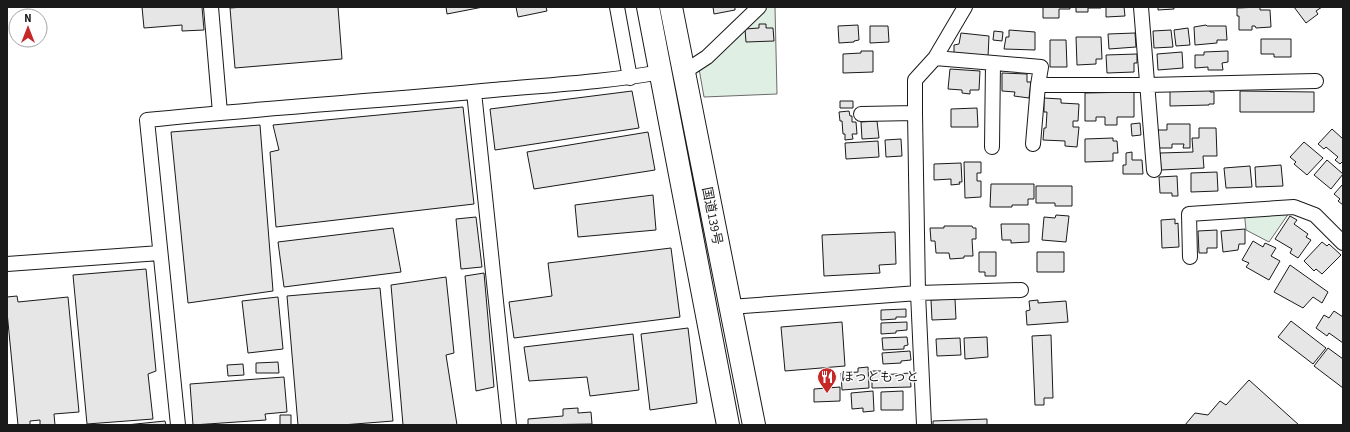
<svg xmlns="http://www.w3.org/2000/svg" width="1350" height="432" font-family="'Source Sans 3','Noto Sans JP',sans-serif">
<rect width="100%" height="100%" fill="#fff"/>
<path fill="#e0efe3" stroke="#6a6a6a" d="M759 7H775L777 94 704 97 698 63Z
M1244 210 1289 213 1269 242 1246 230Z"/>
<path fill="#e6e6e6" stroke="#1a1a1a" d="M142 7H202L204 30 182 31V25L144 28Z
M244 7H338L342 59 235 68 230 8Z
M446 7H483L447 14Z
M516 7H546L547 11 518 17Z
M713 7H735V10L714 14Z
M1043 7H1070V9H1059V18H1043Z
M1076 7H1101V8H1088V12H1076Z
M1106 7H1124L1125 16 1106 17Z
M1158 7H1174V9L1158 10Z
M1260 7V10H1270L1271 27 1256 28 1255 26H1252V30H1239V16H1237V8Z
M1294 7H1322L1316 11 1318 14 1306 23Z
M759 24H766V28H773L774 41 746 42 745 29 759 28Z
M858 25 859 40 854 41V42L839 43 838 26Z
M1206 25 1207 26H1226L1227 40H1217V43L1195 45 1194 27Z
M870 26H888L889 42 870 43Z
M1188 28 1190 45 1176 46 1174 30Z
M1009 30 1035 32V50L1004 49 1006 37H1009Z
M1171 30 1173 47 1154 48 1153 31Z
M994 31 1003 32 1002 41 993 40Z
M961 33 989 36 988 57 954 54V45L959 44Z
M1135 33 1136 47 1109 49 1108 34Z
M1076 37H1101L1102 59H1096V64L1077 65Z
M1261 39H1291V57H1274V54H1261Z
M1050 40H1066L1067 67H1050Z
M861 51H873V72L843 73V54L861 53Z
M1228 51V62L1222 63 1223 70H1208V67L1195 68V55H1204V52Z
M1182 52 1183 68 1158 70 1157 54Z
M1137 54V63H1134V72L1107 73 1106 55Z
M950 69 980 71 979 90H970V94L962 93V90L948 89Z
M1002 73 1027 74V82H1031L1029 98 1014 96 1015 92 1002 91Z
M1170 89H1210V92H1214V104H1209V105L1170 106Z
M632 91 639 128 495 150 490 109Z
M1240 91 1314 92V112H1240Z
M1134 92V117H1117V125H1105V117H1096V121H1085V93Z
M1044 98 1061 99V103L1079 104 1078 121H1073V127H1079L1077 147 1065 146V141L1043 140 1044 128H1046L1047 112H1044Z
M840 101H853V108H840Z
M463 107 474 204 276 227 270 152 279 150 273 125Z
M977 108 978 127H951V109Z
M849 111 850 116H852V122H856L857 134H852L853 139 845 140V134H843L842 121H840L839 112Z
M877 121 879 138 862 139 861 122Z
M1140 123 1141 135 1132 136 1131 124Z
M1167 124H1190V148H1183L1184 144H1172V148H1158V130H1167Z
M260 125 273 291 188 303 171 132Z
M1199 128H1216L1217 156H1203L1204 168 1161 170 1160 153 1193 152 1192 138H1199Z
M1332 129 1343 139V163L1342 162 1340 164 1335 160 1338 157 1326 147 1324 149 1318 144Z
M648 132 655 170 534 189 527 152Z
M1113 138V141H1117L1118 153H1113V161L1085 162V139Z
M901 139 902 156 886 157 885 140Z
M878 141 879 157 846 159 845 143Z
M1304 142 1323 158 1307 175 1294 164 1296 162 1290 157Z
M1132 152V160H1142L1143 174H1123V165H1126V153Z
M1327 160 1343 174 1331 189 1314 175Z
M964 162H981V173H977V181H981V197L965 198Z
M961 163 962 182H959L960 184 951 185V179L934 180V164Z
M1281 165 1283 186 1256 187 1255 167Z
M1250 166 1252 187 1226 188 1224 168Z
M1217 172 1218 191 1191 192V173Z
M1177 176 1178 196H1172V193H1160L1159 177Z
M991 184H1034V199H1028V205H1012V207H990Z
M1343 184V205L1338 201 1340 199 1334 194Z
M1036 186H1072V206H1055V203H1036Z
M653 195 656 230 578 237 575 205Z
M1056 215 1069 216 1066 242 1042 240 1044 217 1055 218Z
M1290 216 1297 220 1294 224 1308 234 1306 237 1311 240 1298 258 1290 253 1292 249 1275 239Z
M476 217 482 267 461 269 456 219Z
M1175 219V224L1178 223 1179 247 1162 248 1161 220Z
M1001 224H1029V242L1011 243V240H1002Z
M944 226H972L973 228H976V239H972L973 256H964V258L950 259 949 253H936L935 241H931L930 228H944Z
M393 228 401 272 284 287 278 242Z
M1245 229V244H1239L1238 250 1223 252 1221 231Z
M1217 230V248H1207V253H1199L1198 231Z
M895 232 896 264 879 265 880 273 824 276 822 235Z
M1253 241 1263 247 1265 243 1276 248 1271 256 1280 261 1269 280 1246 267 1249 263 1242 260Z
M1322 242 1327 246 1329 244 1341 255 1322 274 1316 269 1314 271 1304 261Z
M671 248 680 317 514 338 509 302 552 296 548 263Z
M979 252H996V276H985V272H979Z
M1037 252H1064V272H1037Z
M1290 265 1328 292 1322 303 1313 297 1303 308 1274 292Z
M146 269 156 371 148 374 153 419 87 424 73 275Z
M484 273 494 387 476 391 465 276Z
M446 277 454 353 446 355 457 425H403L391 285Z
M380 288 393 421 342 425H298L287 296Z
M17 296 18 302 68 297 79 412 54 414 55 425H40V420L30 421V425H18L7 312V297Z
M278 297 283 349 248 353 242 301Z
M955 299 956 319 932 320 931 300Z
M1038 300V303L1066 301 1068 322 1027 325 1026 311 1030 310 1029 301Z
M906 309V317H896V319L881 320V310Z
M1334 311 1343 317V343L1329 333 1327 336 1316 328 1324 315 1329 318Z
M1291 321 1326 348 1313 364 1278 337Z
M842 322 845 366 785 371 781 327Z
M907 322V330L896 331V333L881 334V323Z
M688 328 697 403 650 410 641 334Z
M633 334 639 390 590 396 587 377 529 381 524 347Z
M1051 335 1053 398H1044V405H1035L1032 336Z
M907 337 908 345 904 346V349L883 350 882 338Z
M987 337 988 357 965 359 964 338Z
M960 338 961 355 937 356 936 339Z
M1328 348 1343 359V388L1314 366Z
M910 351 911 360 901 361V363L883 364 882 353Z
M278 362 279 373H256V363Z
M243 364 244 375 228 376 227 365Z
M868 367 869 388 842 390 841 373 858 372V368Z
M872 371H881V375L910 373 911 387 872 388Z
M284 377 287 412 265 414 266 420 193 425 190 384Z
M1249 380 1299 425H1185L1195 413 1208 415 1220 401 1226 405Z
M840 387V401L814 402V389Z
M873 391 874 411 863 412V408L852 409 851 393Z
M903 391V410H881V392Z
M578 408V413L591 412 592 424 528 425V419L563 416V409Z
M280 415H291V425H280Z
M987 419V425H933V421Z
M165 421 166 425H126Z"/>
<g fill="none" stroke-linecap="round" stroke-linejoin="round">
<g stroke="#1a1a1a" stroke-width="16">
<path id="minor" d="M211 7 220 113
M617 7 630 78
M1141 7 1154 170
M935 58 1041 67 1038 85 1033 144
M684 72 707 57 759 7
M1038 85H1148L1316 81
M474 92 509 425
M861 114 915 113
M992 147 993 63
M1190 257 1189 214 1294 207 1315 215 1343 243
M7 264 160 253
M730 307 918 293 1021 290
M178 425 147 120C262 108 378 101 493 90 549 85 606 82 661 72
M924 425 918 293 915 113V80L935 58 965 7"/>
</g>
<g stroke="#1a1a1a" stroke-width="24">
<path id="trunk" d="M648 7 728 425
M671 7 754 425"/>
</g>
<use href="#minor" stroke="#fff" stroke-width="14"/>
<use href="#trunk" stroke="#fff" stroke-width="22"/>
</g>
<defs>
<g id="restaurant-pin" transform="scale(1)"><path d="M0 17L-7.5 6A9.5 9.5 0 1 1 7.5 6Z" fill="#c62828" stroke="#fff"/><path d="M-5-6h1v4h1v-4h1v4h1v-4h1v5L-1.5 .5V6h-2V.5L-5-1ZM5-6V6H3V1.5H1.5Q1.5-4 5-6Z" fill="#fff"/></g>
</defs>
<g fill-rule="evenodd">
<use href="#restaurant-pin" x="827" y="377"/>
</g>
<g text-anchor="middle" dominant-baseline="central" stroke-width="3" stroke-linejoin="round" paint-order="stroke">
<g font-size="13" fill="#1a1a1a" stroke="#fff">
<text transform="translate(712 216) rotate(79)">国道139号</text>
</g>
<g font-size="13" fill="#1a1a1a" stroke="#fff" text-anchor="start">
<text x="841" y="377">ほっともっと</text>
</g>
</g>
<rect width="1350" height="432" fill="none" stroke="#1a1a1a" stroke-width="16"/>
<g transform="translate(28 28)"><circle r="19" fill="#ffffff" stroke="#a3a3a3"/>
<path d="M0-3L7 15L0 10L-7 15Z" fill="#c62828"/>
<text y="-6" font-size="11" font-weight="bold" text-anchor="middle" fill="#1a1a1a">N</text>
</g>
</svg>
